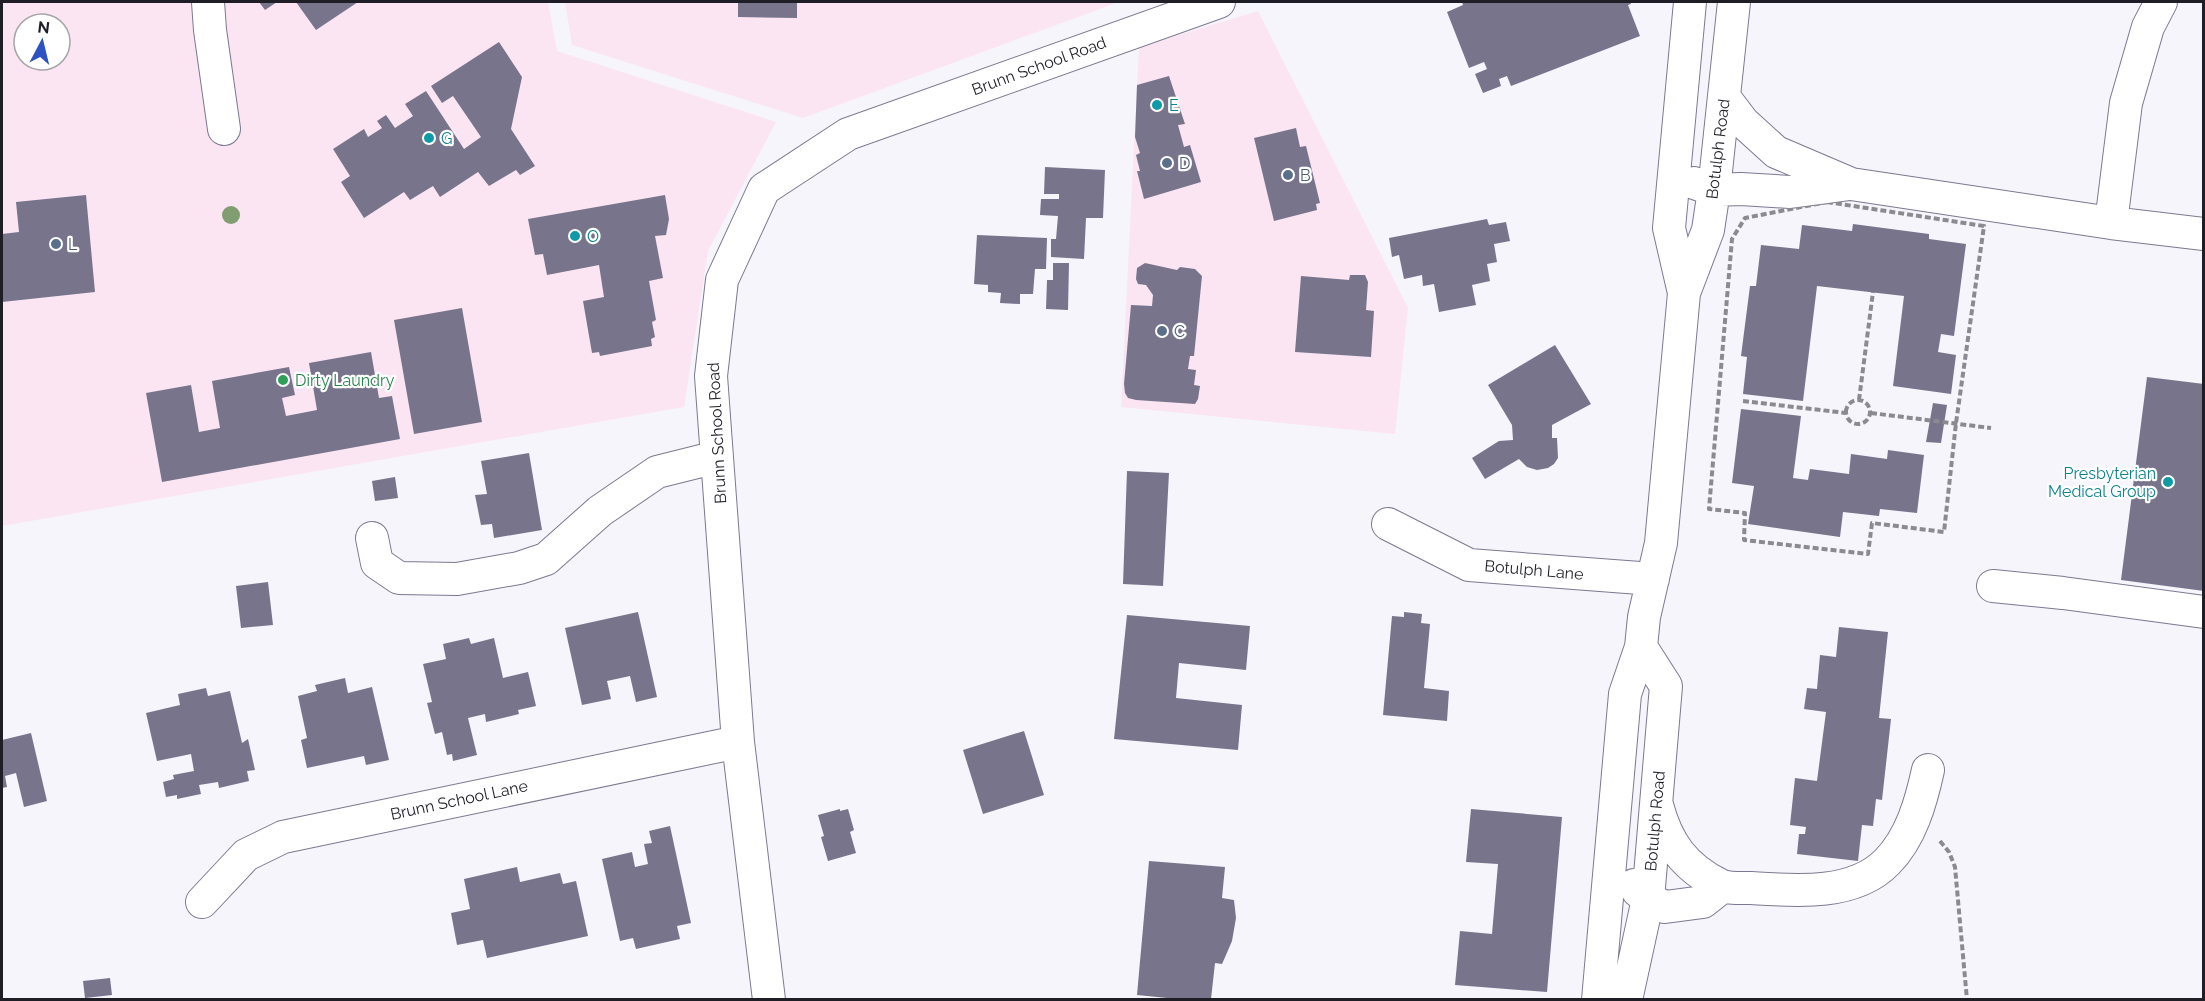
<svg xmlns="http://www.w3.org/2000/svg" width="2205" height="1001" font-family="Raleway,sans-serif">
<rect width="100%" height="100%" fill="#f6f5fb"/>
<path fill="#fbe5f3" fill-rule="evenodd" d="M2 2H548L557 51 776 122 708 251 684 407 2 526ZM24 24H60V60H24Z
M565 2H1119L803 118 572 45Z
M1258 11 1408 308 1395 434 1121 407 1139 47Z"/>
<path fill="#77748c" d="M259 2H277L265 10Z
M296 2H358L316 30Z
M738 2H797V18L738 17Z
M1462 2H1630L1631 4 1628 5 1640 36 1511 86 1507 76 1499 79 1501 86 1483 93 1475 74 1487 69 1484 62 1469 68 1447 12 1463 5Z
M499 42 522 77 511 129 535 166 520 175 516 170 489 186 478 172 440 197 433 186 410 200 404 192 364 218 341 182 350 176 333 149 364 129 368 137 382 128 377 121 386 115 395 128 413 116 405 104 426 91 464 149 481 137 453 96 442 103 431 86Z
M1169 76 1185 124 1178 125 1184 147 1190 145 1201 182 1144 199 1137 171H1140L1136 155 1140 153 1135 137 1137 85Z
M1296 128 1300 147 1306 146 1320 203 1316 204 1317 210 1274 221 1254 138Z
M1045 167 1105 170 1103 218H1086L1084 259 1051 257V239H1056L1058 216 1040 215 1041 199H1059V194H1044Z
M86 195 95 292 2 302V234L19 232 16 202Z
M665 195 669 219 666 235 655 236 663 278 649 281 656 320 652 322 655 337 651 339 652 346 600 356 599 352 592 353 583 301 604 297 599 265 547 275 543 254 535 255 528 219Z
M1487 219 1489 225 1506 222 1510 241 1494 244 1497 262 1487 264 1490 281 1472 285 1476 305 1439 312 1434 284 1423 286 1422 275 1404 279 1399 255 1392 257 1389 238Z
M1853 224 1929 234V239L1966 244 1954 336 1941 334 1938 352 1956 355 1951 394 1893 386 1904 296 1817 286 1803 401 1743 394 1747 357 1741 356 1750 286H1756L1761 245 1799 249 1802 225 1852 231Z
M977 235 1047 238 1046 269H1035L1033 294H1020V304L1000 303 1001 293 988 292V285L974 284Z
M1053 263H1069L1068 310 1046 309 1047 280H1053Z
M1145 263 1177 270 1180 267 1195 269 1202 276 1194 356H1190L1188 369 1196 370 1194 385 1200 386 1198 399 1195 404 1136 400 1128 398 1125 393 1124 384 1131 305 1152 306 1153 295 1146 285 1138 284 1136 279 1137 268Z
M1350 275H1365L1368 282 1366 310 1374 311 1371 357 1295 352 1301 276 1349 280Z
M462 308 482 422 414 434 394 320Z
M1555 345 1591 404 1552 425V438H1557L1558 458 1554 464 1548 468 1537 470 1527 467 1519 459 1485 479 1472 458 1499 441 1513 440 1512 425 1488 385Z
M371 352 379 398 392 396 400 439 162 482 146 393 191 385 199 432 220 428 212 381 289 367 295 395 282 398 286 416 317 410 309 363Z
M2147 377 2204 384V591L2121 580Z
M1933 403 1947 405 1941 443 1926 442Z
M1741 409 1801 416 1793 478 1808 480 1810 469 1849 474 1851 454 1887 459 1888 450 1924 455 1917 513 1880 509 1879 516 1843 512 1840 537 1748 524 1754 486 1732 483Z
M529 453 542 530 494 538 492 524 481 525 475 495 487 494 481 461Z
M1127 471 1169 473 1163 586 1123 584Z
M395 477 398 498 375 501 372 481Z
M268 582 273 625 241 628 236 586Z
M638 612 657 697 636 702 630 676 607 681 611 699 582 705 565 628Z
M1404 612 1422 614 1421 623 1430 624 1424 688 1449 691 1447 721 1383 715 1392 616 1404 617Z
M1127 615 1250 626 1246 670 1179 663 1176 698 1242 705 1238 750 1114 739Z
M1839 627 1888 632 1879 718 1891 719 1882 800 1876 799 1873 826 1862 825 1858 861 1797 854 1799 834H1805L1806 827 1790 825 1795 778 1817 781 1826 712 1804 709 1807 688 1817 689 1820 655 1836 657Z
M469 638 471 644 494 638 503 678 528 672 536 706 518 710 519 714 486 722 485 714 468 718 477 755 453 761 452 754 447 755 442 732 435 734 427 703 432 702 423 664 446 659 443 644Z
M345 678 348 693 372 687 389 760 366 765 364 756 307 768 301 740 307 738 298 696 317 691 315 685Z
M206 688 208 696 230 691 242 743 248 739 255 770 247 771 249 781 219 788 218 782 199 785 201 794 177 799V795L166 797 163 782 174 779 173 775 194 771 191 754 157 761 146 713 180 705 178 694Z
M1024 731 1044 795 983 814 963 750Z
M31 733 47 801 24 807 16 773 5 776 7 787 2 788V740Z
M840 809V811L848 809 854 830 850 832 856 853 828 861 821 837 824 836 818 815Z
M1471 809 1562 817 1547 992 1455 985 1460 931 1492 934 1498 864 1466 862Z
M670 826 691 923 677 926 680 939 636 949 633 938 620 941 602 859 632 852 635 867 648 864 644 844 652 843 649 831Z
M1149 861 1225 867 1222 898 1234 900 1236 918 1232 941 1226 955 1222 964 1215 963 1211 999H1177L1137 995Z
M517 867 520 882 560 873 563 884 576 881 588 936 487 958 483 940 457 945 451 913 470 909 464 879Z
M110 978 112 995 85 998 83 981Z"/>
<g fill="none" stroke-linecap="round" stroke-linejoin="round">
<g stroke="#7b7991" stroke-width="34">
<path id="minor" d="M208 2 210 30 224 129
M1724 97 1743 122 1776 152 1851 184 2111 223 2204 234
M1694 183 1714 190 1741 189 1790 192 1850 184
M2111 223 2126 103 2148 27 2161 2
M1684 293 1669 228 1690 2
M1388 524 1469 565 1653 579
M372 538 377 563 399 578 457 579 519 568 546 559 600 511 657 472 717 457
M1993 586 2063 593 2204 612
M1657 805C1667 843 1684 867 1720 885 1728 889 1742 888 1751 888 1795 891 1854 896 1887 862 1911 838 1921 802 1928 770
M1634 885 1638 891 1648 899 1665 907 1703 902 1722 887
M202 902 246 855 283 837 738 742
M769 1000 738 742 711 376 722 280 764 189 848 134 1219 2
M1598 1000 1625 694 1641 647 1644 617 1661 543 1684 293 1708 230 1714 190 1734 2
M1626 1000 1648 899 1666 686 1641 647"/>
</g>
<path stroke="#8b8a91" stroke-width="4" stroke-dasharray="6 3" stroke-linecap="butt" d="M1827 202 1984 226 1956 423 1944 532 1872 523 1868 554 1744 540 1745 513 1709 509 1732 239 1745 218Z
M1846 412a12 12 0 1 1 24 0a12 12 0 1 1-24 0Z
M1859 400 1873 292
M1743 401 1846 413
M1871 413 1991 428
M1940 841 1949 852 1955 867 1967 1000"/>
<use href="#minor" stroke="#fff" stroke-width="32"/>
</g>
<circle fill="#819e71" cx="231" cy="215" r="9"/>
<g fill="#0f9aa8" stroke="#fff" stroke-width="2">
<circle cx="1157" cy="105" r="6"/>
<circle cx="429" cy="138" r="6"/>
<circle cx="575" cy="236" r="6"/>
<circle cx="2168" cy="482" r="6"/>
</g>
<g fill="#5c6f8a" stroke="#fff" stroke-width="2">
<circle cx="1167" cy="163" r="6"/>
<circle cx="1288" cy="175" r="6"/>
<circle cx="56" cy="244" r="6"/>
<circle cx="1162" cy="331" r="6"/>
</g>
<circle fill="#2e9e5b" stroke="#fff" stroke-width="2" cx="283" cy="380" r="6"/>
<g text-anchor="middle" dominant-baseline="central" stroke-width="4.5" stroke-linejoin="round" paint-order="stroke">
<g font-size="16" fill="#1f1e27" stroke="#fff">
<text transform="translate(1039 66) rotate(-20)">Brunn School Road</text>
<text transform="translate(1718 149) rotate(-83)">Botulph Road</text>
<text transform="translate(717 433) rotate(-93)">Brunn School Road</text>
<text transform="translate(1534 570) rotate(5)">Botulph Lane</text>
<text transform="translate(459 800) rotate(-12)">Brunn School Lane</text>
<text transform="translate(1655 821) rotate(-85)">Botulph Road</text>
</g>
<g font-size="16" fill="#0d838f" stroke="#fff" text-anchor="start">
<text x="1169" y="105">E</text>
<text x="441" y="138">G</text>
<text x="587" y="236">O</text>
<text x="2156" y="473" text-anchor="end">Presbyterian<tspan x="2156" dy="18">Medical Group</tspan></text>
</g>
<g font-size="16" fill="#4e5e75" stroke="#fff" text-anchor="start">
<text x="1179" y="163">D</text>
<text x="1300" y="175">B</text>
<text x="68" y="244">L</text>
<text x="1174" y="331">C</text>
</g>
<g font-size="16" fill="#27864d" stroke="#fff" text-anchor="start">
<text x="295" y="380">Dirty Laundry</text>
</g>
</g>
<rect width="2205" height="1001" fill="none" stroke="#1f1e27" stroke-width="6"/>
<g transform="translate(42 42) rotate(7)"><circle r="28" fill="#ffffff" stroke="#a5a5a9" stroke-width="1.5"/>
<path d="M0-4.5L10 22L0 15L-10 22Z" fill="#2d53c2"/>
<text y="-9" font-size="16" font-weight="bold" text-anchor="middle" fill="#1f1e27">N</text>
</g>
</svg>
